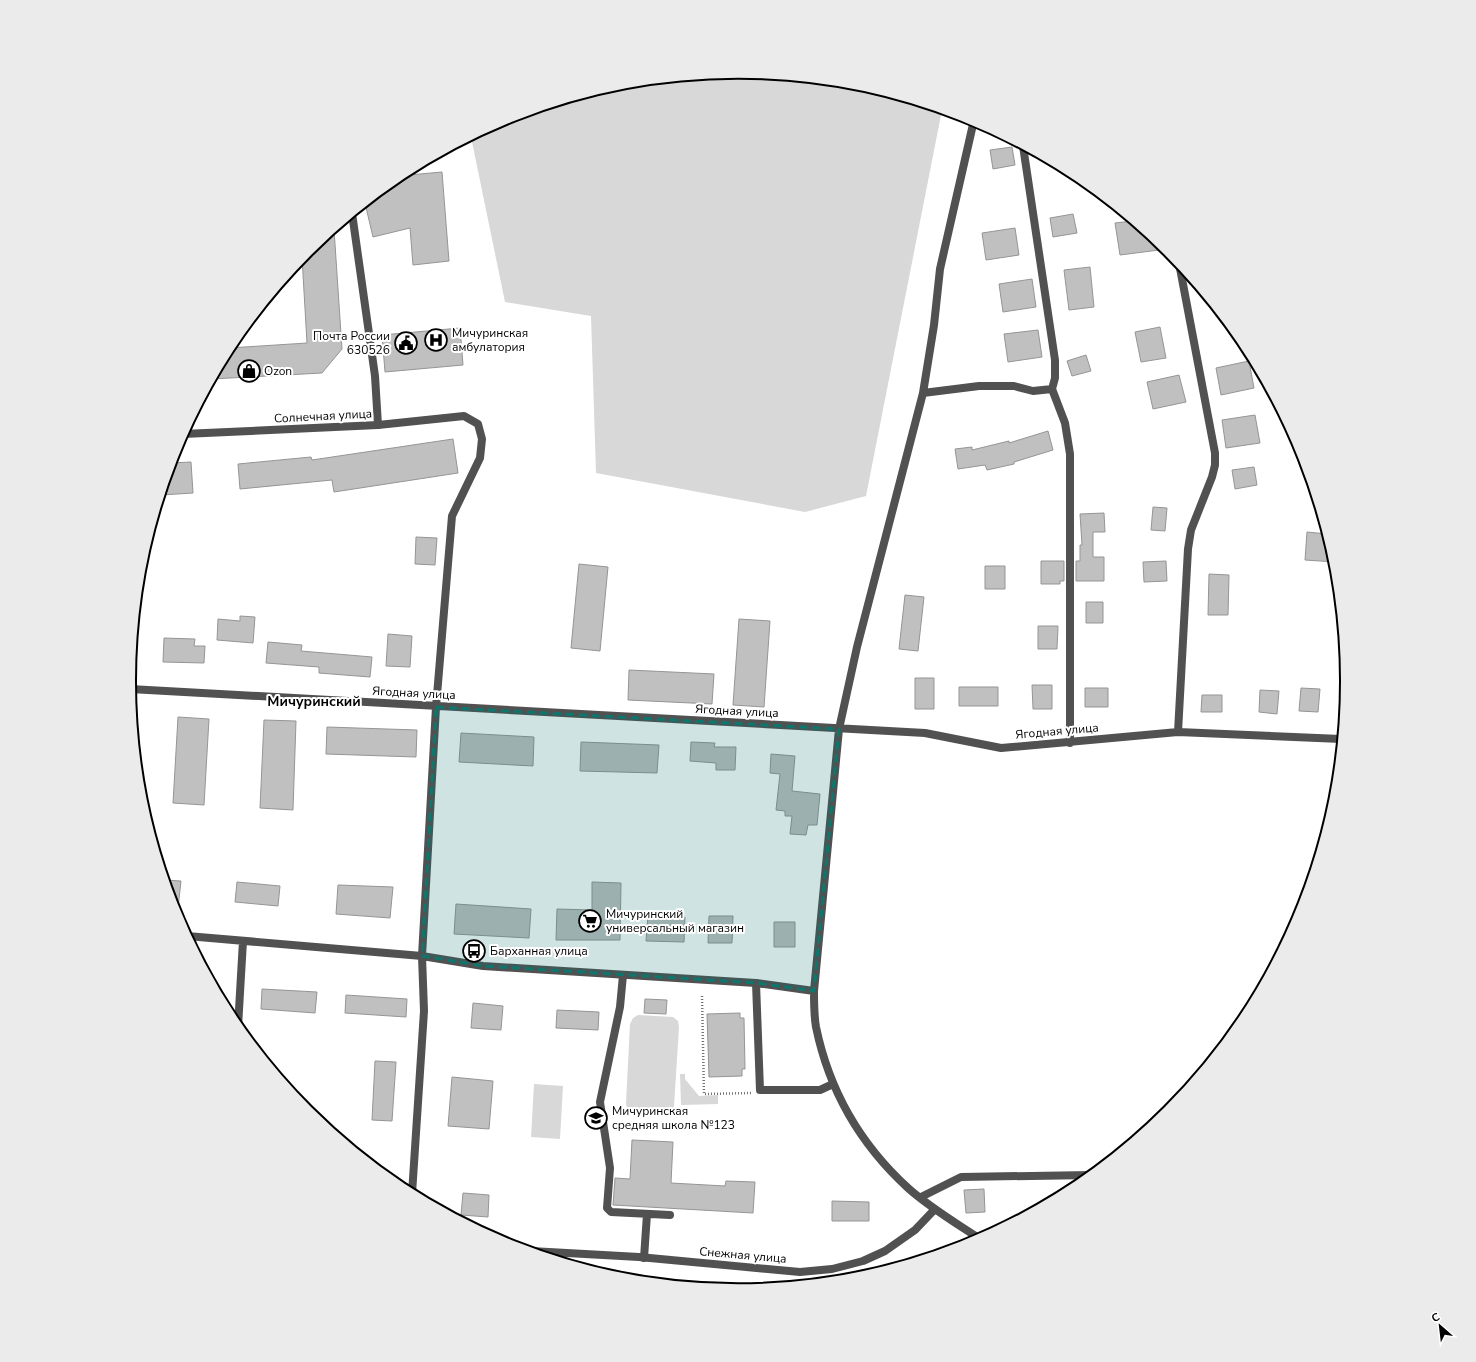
<svg xmlns="http://www.w3.org/2000/svg" width="1476" height="1362" font-family="'Nunito Sans',sans-serif">
<rect width="100%" height="100%" fill="#fff"/>
<path fill="#d8d8d8" d="M738 72 857 84 942 110 866 496 805 512 596 473 591 316 505 302 471 137 505 118 619 84Z
M638 1015 673 1017 678 1021 679 1027 674 1106 672 1110 668 1113 632 1111 627 1108 626 1103 630 1024 633 1018Z
M680 1074H685V1079L699 1096 718 1095V1104L681 1105Z
M534 1084 563 1086 560 1139 531 1137Z"/>
<path fill="#c0c0c0" stroke="#959595" d="M1012 147 1015 165 993 169 990 150Z
M442 172 449 261 413 265 410 228 373 237 365 203 398 176Z
M1073 214 1077 233 1053 237 1050 218Z
M1133 221 1158 241 1159 250 1120 255 1115 223Z
M1015 228 1019 255 986 260 982 233Z
M334 229 342 349 322 373 212 379 229 348 307 343 302 257Z
M1090 267 1094 307 1069 310 1064 270Z
M1032 279 1036 307 1003 312 999 284Z
M1160 327 1166 358 1141 362 1135 332Z
M460 328 463 365 385 372 382 335Z
M1038 330 1042 357 1008 362 1004 334Z
M1086 355 1091 371 1072 376 1067 361Z
M1249 361 1254 388 1221 395 1216 368Z
M1179 375 1186 402 1153 409 1147 382Z
M1255 415 1260 443 1226 448 1222 420Z
M1048 431 1053 450 1014 462V464L987 470 985 465 958 469 955 449 972 447V450L1009 441V443Z
M453 439 458 473 334 492 332 480 240 489 238 464 311 457 312 460Z
M191 462 193 493 161 495 171 463Z
M1254 467 1257 485 1235 489 1232 470Z
M1153 507 1167 508 1165 531 1151 530Z
M1104 513 1105 532H1093V557H1104V581H1076V561H1080V545H1082L1080 514Z
M1307 532 1327 534 1335 562 1305 560Z
M416 537 437 538 435 565 415 564Z
M1041 561H1064V581H1060V584H1041Z
M1166 561 1167 581 1144 582 1143 562Z
M579 564 608 567 600 651 571 648Z
M985 566H1005V589H985Z
M1209 574 1229 575 1228 615H1208Z
M905 595 924 597 918 651 899 649Z
M1086 602H1103V623H1086Z
M240 616 255 617 253 643 217 640 218 619 240 621Z
M739 619 770 621 764 707 733 705Z
M1038 626H1058L1057 649H1038Z
M388 634 412 636 410 667 386 666Z
M164 638 195 639 194 646H205L204 663 163 662Z
M268 642 302 645 301 651 372 657 370 677 319 673V667L266 663Z
M629 670 714 674 712 704 628 700Z
M915 678H934V709H915Z
M1032 685H1052V709H1033Z
M959 687H998V706H959Z
M1085 688H1108V707H1085Z
M1301 688 1320 689 1318 712 1299 711Z
M1260 690 1279 691 1277 714 1259 712Z
M1202 695H1222V712H1201Z
M178 717 209 719 204 805 173 803Z
M264 720 296 721 293 810 260 808Z
M327 727 417 730 416 757 326 754Z
M461 733 534 737 533 766 459 762Z
M581 742 659 745 657 773 580 771Z
M691 742 715 743 714 747H736L735 770H716V763L690 761Z
M771 754 795 756 792 791 820 794 817 825H808L806 835 790 834 792 816H785V811L776 810 780 774 770 773Z
M165 880 181 881 177 917 175 914Z
M237 882 280 886 278 906 235 902Z
M592 882 621 883 620 940H556L557 909 592 910Z
M338 885 393 887 390 918 336 914Z
M456 904 531 909 529 938 454 934Z
M648 915 685 917 684 942 646 941Z
M709 916H733L732 943H708Z
M774 922H795V947H774Z
M262 989 317 992 315 1013 261 1009Z
M346 995 407 999 406 1017 345 1013Z
M645 999 667 1000 666 1014 644 1013Z
M473 1003 503 1006 501 1030 471 1028Z
M557 1010 599 1012 598 1030 556 1028Z
M740 1013V1018H744L745 1069H742V1076L709 1077 707 1014Z
M375 1061 396 1062 392 1121 372 1120Z
M452 1077 493 1081 489 1129 448 1126Z
M632 1140 673 1142 671 1183 725 1186 726 1181 755 1182 753 1213 613 1205 615 1178 630 1179Z
M984 1189 985 1212 966 1213 964 1190Z
M463 1193 489 1195 488 1217 461 1215Z
M832 1201 869 1202V1221H832Z"/>
<g fill="none" stroke-linecap="round" stroke-linejoin="round">
<path stroke="#737373" stroke-width="2.5" stroke-dasharray="1 2" stroke-linecap="butt" d="M702 996 704 1094 751 1093"/>
<path stroke="#515151" stroke-width="8" d="M352 213 375 376 378 425
M623 975 620 1007 600 1102 610 1168 607 1208 611 1212 670 1215
M756 983 760 1090H820L833 1084
M644 1258 647 1214"/>
<path stroke="#515151" stroke-width="8" d="M974 120 940 269 934 325 923 393 857 647 839 729 814 991C814 1003 814 1016 816 1027 829 1090 861 1145 908 1188 929 1207 956 1223 980 1239
M1023 146 1055 360V378L1052 389
M923 393 979 386H1014L1033 391 1052 389 1065 423 1070 454V743
M183 434 378 425 464 416 478 424 482 439 480 458 452 516 436 707 422 956 424 1011 412 1194
M130 689 925 733 1001 748 1178 732 1341 739
M1178 732 1188 549 1191 530 1212 477 1215 465V453L1179 263
M187 936 422 956 483 966 756 983 814 991
M238 1027 243 941
M921 1197 961 1177 1091 1175
M531 1251 639 1257 800 1272 832 1269 863 1261 885 1251 915 1230 935 1209"/>
</g>
<path fill="#0f766e" fill-opacity="0.2" stroke="#0f766e" stroke-width="3" stroke-dasharray="8 5" stroke-linejoin="round" d="M436 707 839 729 814 991 756 983 483 966 422 956Z"/>
<defs>
<g id="hospital-ring" transform="scale(1.15)"><circle r="9.5" fill="#fff" stroke="#000" stroke-width="1.5"/><path d="M-5-5h3v3.5h4V-5h3V5h-3V1.5h-4V5h-3Z" fill="#000"/></g>
<g id="civic-ring" transform="scale(1.15)"><circle r="9.5" fill="#fff" stroke="#000" stroke-width="1.5"/><path d="M-.6-6.5H3V-4.5H.6V-3L4-1V1h2V6H-6V1h2V-1L-.6-3ZM-1.2 2.5V6h2.4V2.5Z" fill="#000"/></g>
<g id="shop-ring" transform="scale(1.15)"><circle r="9.5" fill="#fff" stroke="#000" stroke-width="1.5"/><path d="M-5-2.5h2.3a2.7 3.5 0 0 1 5.4 0H5L5.5 6h-11ZM-1.5-2.5h3a1.5 2.3 0 0 0-3 0Z" fill="#000"/></g>
<g id="supermarket-ring" transform="scale(1.15)"><circle r="9.5" fill="#fff" stroke="#000" stroke-width="1.5"/><path d="M-6-5.5h2.5l.6 2H6L4.5 2H-2.5L-4.4-4H-6ZM-1.5 3.2a1.3 1.3 0 1 0 .1 0ZM3 3.2a1.3 1.3 0 1 0 .1 0Z" fill="#000"/></g>
<g id="bus-ring" transform="scale(1.15)"><circle r="9.5" fill="#fff" stroke="#000" stroke-width="1.5"/><path d="M-5-6H5V4H4V6H2V4H-2V6H-4V4H-5ZM-3.5-4V0h7V-4ZM-3.5 1.2v1.5H-2V1.2ZM2 1.2v1.5H3.5V1.2Z" fill="#000"/></g>
<g id="school-ring" transform="scale(1.15)"><circle r="9.5" fill="#fff" stroke="#000" stroke-width="1.5"/><path d="M0-5L7-2L0 1L-7-2ZM-4 1L0 2.5L4 1V4Q0 6-4 4Z" fill="#000"/></g>
</defs>
<g fill-rule="evenodd">
<use href="#hospital-ring" x="436" y="340"/>
<use href="#civic-ring" x="406" y="343"/>
<use href="#shop-ring" x="249" y="371"/>
<use href="#supermarket-ring" x="590" y="921"/>
<use href="#bus-ring" x="474" y="951"/>
<use href="#school-ring" x="596" y="1118"/>
</g>
<g text-anchor="middle" dominant-baseline="central" stroke-width="4" stroke-linejoin="round" paint-order="stroke">
<g font-size="12" fill="#000" stroke="#fff" text-anchor="start">
<text x="452" y="333">Мичуринская<tspan x="452" dy="14">амбулатория</tspan></text>
<text x="390" y="336" text-anchor="end">Почта России<tspan x="390" dy="14">630526</tspan></text>
<text x="264" y="371">Ozon</text>
<text x="606" y="914">Мичуринский<tspan x="606" dy="14">универсальный магазин</tspan></text>
<text x="490" y="951">Барханная улица</text>
<text x="612" y="1111">Мичуринская<tspan x="612" dy="14">средняя школа №123</tspan></text>
</g>
<g font-size="12" fill="#000" stroke="#fff">
<text transform="translate(323 416) rotate(-3)">Солнечная улица</text>
<text transform="translate(414 693) rotate(3)">Ягодная улица</text>
<text transform="translate(737 711) rotate(3)">Ягодная улица</text>
<text transform="translate(1057 731) rotate(-5)">Ягодная улица</text>
<text transform="translate(743 1255) rotate(5)">Снежная улица</text>
</g>
<g font-size="14" font-weight="bold" fill="#000" stroke="#fff">
<text x="314" y="701">Мичуринский</text>
</g>
</g>
<path d="M0 0H1476V1362H0ZM136 681a602 602 0 1 1 1204 0a602 602 0 1 1-1204 0Z" fill="#ebebeb" fill-rule="evenodd"/>
<path fill="none" stroke="#000" stroke-width="2" d="M136 681a602 602 0 1 1 1204 0a602 602 0 1 1-1204 0Z"/>
<g transform="translate(1440 1326) rotate(332)" stroke="#ffffff" stroke-width="3" paint-order="stroke">
<path d="M0-3L7 15L0 10L-7 15Z" fill="#000000"/>
<text y="-6" font-size="11" font-weight="bold" text-anchor="middle" fill="#000000">С</text>
</g>
</svg>
